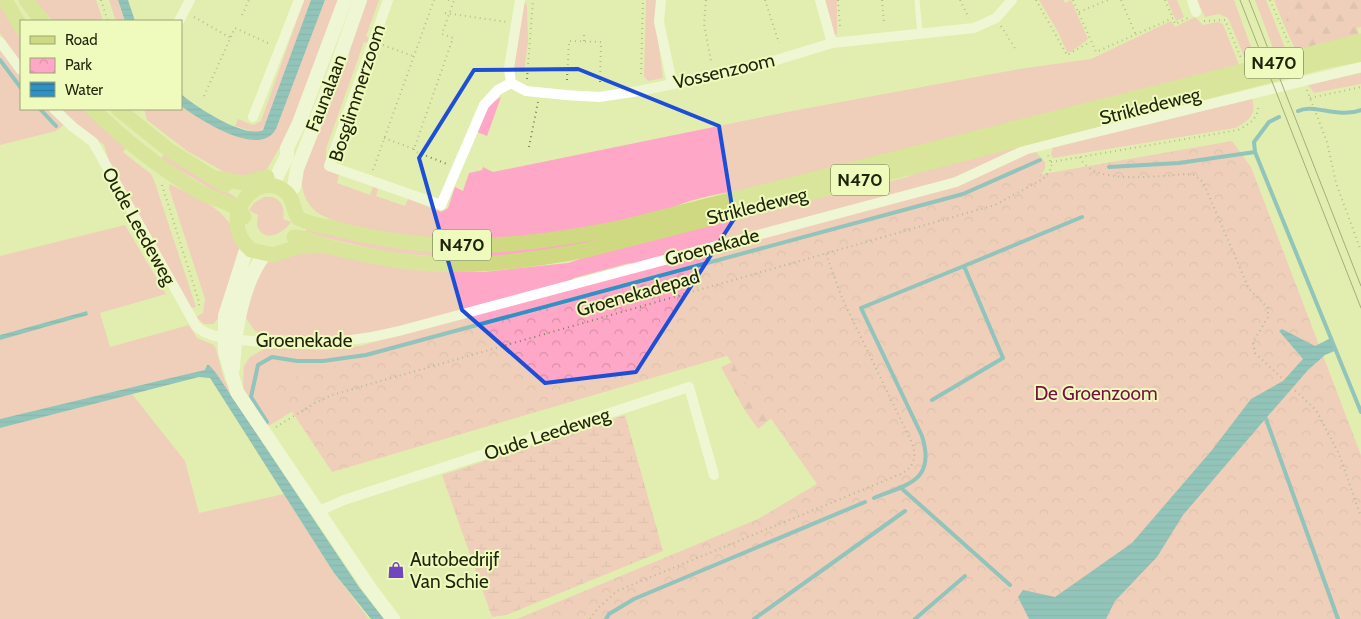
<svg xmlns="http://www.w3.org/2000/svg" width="1361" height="619" font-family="Cabin,sans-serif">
<defs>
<pattern id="forest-firs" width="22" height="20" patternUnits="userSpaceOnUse" patternTransform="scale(1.25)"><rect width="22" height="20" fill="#ffa7c6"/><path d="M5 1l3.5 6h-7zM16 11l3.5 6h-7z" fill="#da8fa9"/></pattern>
<pattern id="wetland-marsh" width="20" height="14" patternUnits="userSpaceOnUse" patternTransform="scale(1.25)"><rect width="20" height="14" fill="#ffa7c6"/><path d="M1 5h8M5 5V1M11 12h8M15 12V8" fill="none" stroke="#da8fa9"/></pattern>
<pattern id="park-crowns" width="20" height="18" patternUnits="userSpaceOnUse" patternTransform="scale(1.25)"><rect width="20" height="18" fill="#ffa7c6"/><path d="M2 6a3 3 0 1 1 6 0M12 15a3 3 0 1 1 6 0" fill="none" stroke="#da8fa9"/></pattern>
<pattern id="water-rules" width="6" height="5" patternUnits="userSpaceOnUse" patternTransform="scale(1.25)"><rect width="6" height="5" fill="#3091c5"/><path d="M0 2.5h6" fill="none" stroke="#28769e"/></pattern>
</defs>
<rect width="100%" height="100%" fill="#e1eeb0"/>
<path fill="#ffa7c6" d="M35 0H96L103 21H52Z
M109 0H118L125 21H116Z
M304 0H311L267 125 258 133 235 126 238 119 253 125 261 121Z
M325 0H339L290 129 266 171 235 178 187 151 147 120 144 109H181V106C200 120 260 159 276 129Z
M364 0H379L366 36 369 38 367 43 364 42 326 149C326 163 324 170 339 175L337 183 370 195 373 187 378 189 376 196 405 206 408 199 441 212 448 208 455 187 463 191 469 173 482 170 483 167 493 172 792 111 1019 69 1091 59 1171 21 1175 27 1195 17 1203 25 1217 22 1223 24 1239 65 769 186C742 190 716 193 690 201 671 207 654 216 633 221 547 238 456 247 370 229 331 221 301 218 301 172L332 86 342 74 349 57 348 44Z
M646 0H657L656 25 663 78 648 81 644 76Z
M825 0H837V35L834 34Z
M1039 0H1063L1065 3 1071 0 1088 39 1071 52H1067L1058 32Z
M1167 0H1177L1184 17 1176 21Z
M1197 0H1234L1256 61 1247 63 1228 18 1219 14 1205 17Z
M1255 0H1266L1287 53 1276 56Z
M1274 0H1293L1284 25Z
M0 1 21 34V63L0 33Z
M524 2 527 5 528 42 524 72 513 71Z
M0 48 21 76V109H51L65 124 56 131 0 145Z
M1361 73V84L1314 93 1308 85Z
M501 97 487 136 477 132 488 106Z
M1252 99C1257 114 1249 121 1235 128L1053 158 1051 154 1053 147Z
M59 109H83L126 148 123 152 151 174 154 180 196 307 191 308 115 180 104 145 74 123Z
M1074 128 954 178 631 264 630 263 574 278 572 280 377 333 330 338 261 334 255 331 245 317 252 288 266 263 306 249 436 271 483 272 568 263 637 240 830 191 871 186 907 177 934 165Z
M1036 152 1045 162V169L1040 176 293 411 270 425H264L246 399 243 386 244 366 250 357 266 348 326 350 360 346 953 187 1020 156Z
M164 154 237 198 234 203 161 159Z
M916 157 555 251 467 259 429 256 386 252 305 233 307 227 432 251 467 253 545 247Z
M170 184C203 202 235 209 240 253L219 318 213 324H204L196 317 203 313 205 299 169 188Z
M264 197C279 195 286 206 283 219L291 222C283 234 263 244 257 225L258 215 249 210 254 203Z
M125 225 166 294 100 313 110 347 189 325 197 338 214 345 216 349 224 379 232 394 230 396 209 365 205 370 183 375 0 419V340L88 315 87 311 0 335V256Z
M132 394 185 461 199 513 284 494 334 573 369 619H0V428Z"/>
<path fill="url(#forest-firs)" d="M1293 0H1361V27L1357 28 1359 35 1296 51 1284 25Z
M739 359 774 416 758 429 744 409 721 367Z"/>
<path fill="url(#wetland-marsh)" d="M625 415 663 551 506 615 492 617 442 475Z"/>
<path fill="url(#park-crowns)" d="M1232 141 1251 167 1361 455V619H517L758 519 817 484 727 356 332 472 273 383 1014 179Z"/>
<path fill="url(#water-rules)" d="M118 0H128L135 21H125Z
M311 0H325L276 129C260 159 200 120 181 106V94C196 107 245 139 263 130Z
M87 311 88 315 0 340V335Z
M1282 329 1315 346 1331 338 1337 350 1325 355 1308 370 1261 424 1183 515 1157 557 1115 601 1106 619H1029L1018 597 1023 590 1055 597 1132 543 1212 450 1251 399 1283 381 1303 359 1279 331Z
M207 365H209L216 373 359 587 384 619H371L334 573 210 378 199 377 0 428V419L183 375 205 370Z"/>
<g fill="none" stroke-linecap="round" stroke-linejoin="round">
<path stroke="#3091c5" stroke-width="4" d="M0 60 21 88
M40 109 56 126
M1298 111C1314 103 1337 119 1361 110
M1279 117 1269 122 1254 142 1255 152 1361 412
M1109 167 1179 163 1255 152
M932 400 1003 358 964 266 1082 217
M1266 419 1338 619
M267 422 251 397 258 365 272 357 297 361H323L366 355 963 194 1040 160
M900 487 1010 585
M874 498C908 484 936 481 922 436L861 308 964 266
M606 619 609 614 634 599 865 502
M754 619 905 511
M915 619 965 576"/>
<path stroke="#7b845a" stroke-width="2" stroke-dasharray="1 4" stroke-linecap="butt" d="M101 0 108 21
M448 0H449
M706 0 704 24 711 61
M765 0 779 43
M838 0 840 26
M882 0 884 23
M960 0 969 18
M1036 0 1067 55 1090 42
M1073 0 1096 52 1173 18 1175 24 1188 18
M1121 0 1136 35
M1165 0 1173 18
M1270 0 1290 46
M1079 12 1108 0
M445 13 507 22
M242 15 249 0
M194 17 231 38
M1204 21 1225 20 1241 58
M1001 26 1016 50
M584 41V35
M383 45 413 56
M641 74 643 0
M527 79 533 0
M567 80 569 41 601 42 600 82
M1307 90 1327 142 1336 183 1361 251
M204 96 235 28 270 44
M1310 98 1361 87
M384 138 414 149 453 38 442 34 454 0
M529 147 538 102
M414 149V151L447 164
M1080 157C1092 187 1163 175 1188 174L1194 175 1203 182 1249 289 1268 308V317L1253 342 1255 353 1316 410 1339 454 1361 517
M1051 162 1238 130C1249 124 1259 119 1258 104
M373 170 434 0
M162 185 199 302V309
M276 427 315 403 332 395 995 205 1043 179 1052 167 1048 155
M590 619 598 608 617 591 901 474C914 467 917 457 912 443L842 298 826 254"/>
<path stroke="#fff" stroke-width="5" d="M917 0 920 34"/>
<path stroke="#fff" stroke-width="10" d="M388 0 329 166 441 205 484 105 498 90 511 83
M520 0 509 68 511 83 526 91 566 95 599 97 639 91 751 68 832 43 974 28 996 18 1012 0
M661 0 659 22 672 83
M820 0 832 43
M1192 0 1196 12
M179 21 190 0
M0 42 21 70
M54 109 73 127 93 142 196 326C209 338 224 337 242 340 295 346 347 344 399 331L956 182 1027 149 1361 67
M253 117 299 0
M319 511 344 500 689 387 714 475"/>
<path stroke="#fff" stroke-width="14" d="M276 178 287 156V148L299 123 345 0
M294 187 297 169 332 80 360 0
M247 247 225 316V352L237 392 371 590 393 619
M233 368C235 330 241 286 264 255"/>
<path stroke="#ced982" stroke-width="15" d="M5 0 21 27
M26 0 42 21
M93 109C125 141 160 168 198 191 213 200 235 201 244 217
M118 109 169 150 225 185
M217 178 243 183 267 177
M294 237C307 237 315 243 326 246 348 252 371 256 394 260 460 270 522 262 587 250L1326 61 1361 54
M324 245 300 246 273 255 251 250C214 218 259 166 287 193 294 200 293 210 298 218 312 226 326 226 341 230 439 255 526 247 623 227L1361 41"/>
<path stroke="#565d3a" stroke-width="1" d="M1240 0 1361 308
M1249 0 1361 286"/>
</g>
<path d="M0 0H1361V619H0ZM578 69 719 126 734 219 636 372 545 383 462 310 419 158 474 70Z" fill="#e1eeb0" fill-opacity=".55" fill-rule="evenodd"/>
<path fill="none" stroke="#1d4ed8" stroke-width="4" stroke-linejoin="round" d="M578 69 719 126 734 219 636 372 545 383 462 310 419 158 474 70Z"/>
<defs>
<g id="shop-bare" transform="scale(1.35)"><path d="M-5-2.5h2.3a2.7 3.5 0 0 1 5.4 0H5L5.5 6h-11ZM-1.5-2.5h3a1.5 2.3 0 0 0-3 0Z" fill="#7446be" stroke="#effbbd" stroke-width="2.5" paint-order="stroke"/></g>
</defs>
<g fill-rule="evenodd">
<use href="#shop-bare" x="396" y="570"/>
</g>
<g text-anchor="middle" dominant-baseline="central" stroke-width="4" stroke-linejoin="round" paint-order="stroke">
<g fill="#effbbd" stroke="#5d6440" stroke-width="1">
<rect x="1245" y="47.5" width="58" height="31" rx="4"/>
<rect x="831" y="164.5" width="58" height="31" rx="4"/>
<rect x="433" y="229.5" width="58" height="31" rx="4"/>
</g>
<g font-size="18" font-weight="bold" fill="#1f230b">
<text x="1274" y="63">N470</text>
<text x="860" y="180">N470</text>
<text x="462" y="245">N470</text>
</g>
<g font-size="19" fill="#1f230b" stroke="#effbbd">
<text transform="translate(724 71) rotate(-13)">Vossenzoom</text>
<text transform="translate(326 93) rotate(-69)">Faunalaan</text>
<text transform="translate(357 93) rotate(-72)">Bosglimmerzoom</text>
<text transform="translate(1150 106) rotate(-14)">Strikledeweg</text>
<text transform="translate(757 206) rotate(-14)">Strikledeweg</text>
<text transform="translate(139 226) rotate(61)">Oude Leedeweg</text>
<text transform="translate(712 247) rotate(-15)">Groenekade</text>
<text transform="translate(638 293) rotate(-16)">Groenekadepad</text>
<text x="304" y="340">Groenekade</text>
<text transform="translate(547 434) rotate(-18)">Oude Leedeweg</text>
</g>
<g font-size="19" fill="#771043" stroke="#effbbd">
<text x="1096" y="393">De Groenzoom</text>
</g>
<g font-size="19" fill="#1f230b" stroke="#effbbd" text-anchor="start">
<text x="410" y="559">Autobedrijf<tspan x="410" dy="22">Van Schie</tspan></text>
</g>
</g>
<rect x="20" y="20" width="162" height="90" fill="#effbbd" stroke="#9ca576"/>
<rect x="30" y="36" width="25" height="8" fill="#ced982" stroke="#9ca576"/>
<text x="65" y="45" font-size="15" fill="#1f230b">Road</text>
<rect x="30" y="58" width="25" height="15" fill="url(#park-crowns)" stroke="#9ca576"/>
<text x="65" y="70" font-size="15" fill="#1f230b">Park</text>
<rect x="30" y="82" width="25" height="15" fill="url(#water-rules)" stroke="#9ca576"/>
<text x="65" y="95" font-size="15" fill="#1f230b">Water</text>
</svg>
